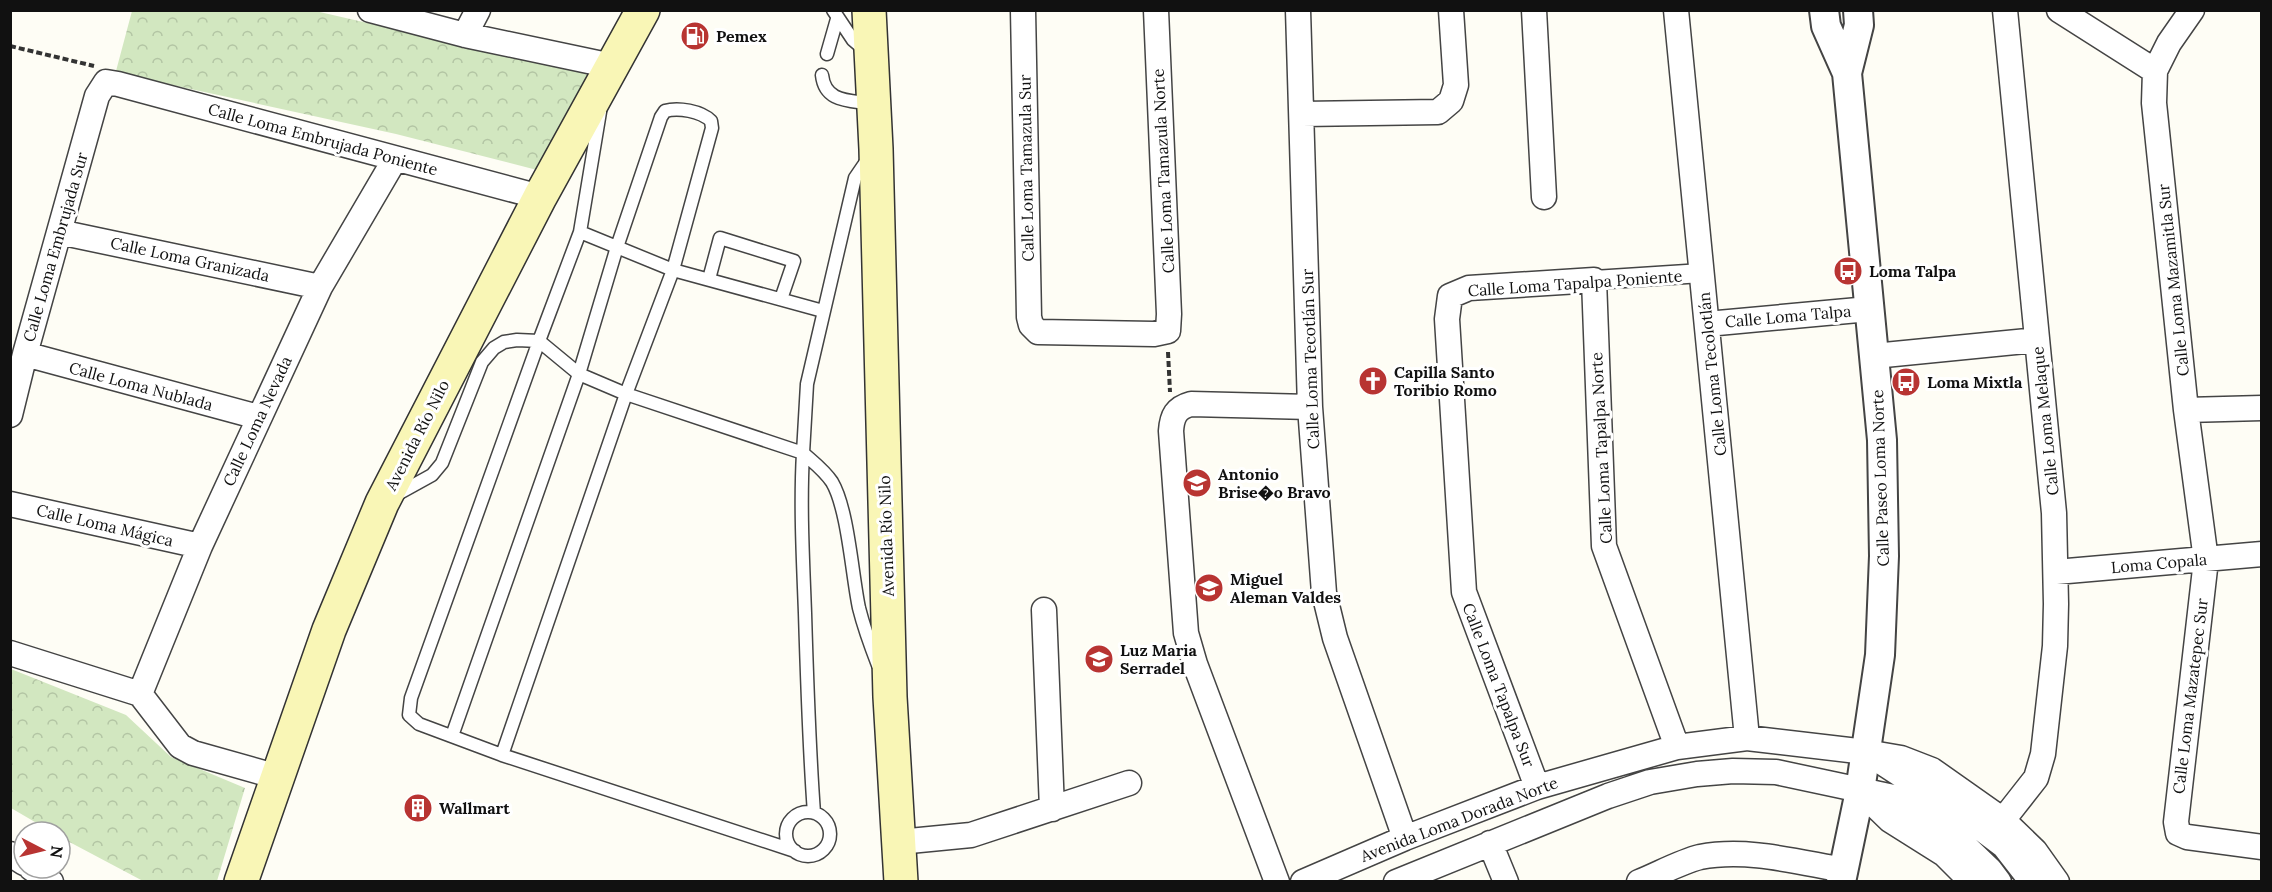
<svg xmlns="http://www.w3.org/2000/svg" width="2272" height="892" font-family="Lora,serif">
<defs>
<pattern id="park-crowns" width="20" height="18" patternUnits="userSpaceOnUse" patternTransform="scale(1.5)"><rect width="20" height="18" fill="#d2e7c0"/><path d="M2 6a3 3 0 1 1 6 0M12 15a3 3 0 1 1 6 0" fill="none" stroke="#b3c5a4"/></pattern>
</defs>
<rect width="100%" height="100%" fill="#fefdf5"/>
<path fill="url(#park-crowns)" d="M311 10 590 74 537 170 396 134 131 76 116 71 132 11Z
M11 669 126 715 171 757 245 788 217 881H143L60 837V832H52L11 808Z"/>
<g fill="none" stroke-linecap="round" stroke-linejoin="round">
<g stroke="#444" stroke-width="15">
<path id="service" d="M833 10 853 40 866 51
M827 54 837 19
M822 75C825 103 850 100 872 104
M868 159 855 178 807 384 803 453C813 462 824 470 832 482 848 509 852 575 859 608 864 628 871 647 878 665
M580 232 673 270 823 311
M709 279 720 238 794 261 781 299
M394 496 432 475 442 463 482 362 494 348 504 342 517 340 539 341 580 232 600 112
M452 736 579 374 617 247 661 117 665 111C678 107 701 111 711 121L712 128 673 270 626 394 502 755
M786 834a22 22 0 1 1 44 0a22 22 0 1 1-44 0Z
M795 851 502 755 419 724 409 715 411 698 539 341 579 374 626 394 803 453C800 506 803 559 805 613 807 680 809 746 814 813"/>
</g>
<g stroke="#444" stroke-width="21">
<path id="pedestrian" d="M1594 280 1702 273"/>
</g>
<g stroke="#444" stroke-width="27">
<path id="minor" d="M370 10 465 35 612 66
M1023 10 1029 317 1031 325 1038 332 1154 334 1168 331 1169 314 1156 10
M1298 10 1310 407 1324 593 1335 638 1405 838
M1534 10 1544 197
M1676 10 1747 738
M2059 10 2155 71
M2192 10 2169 43 2155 71 2154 103 2186 410 2206 560 2176 822 2178 833 2187 837 2262 847
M465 35 478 10
M1302 114 1438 112 1451 101 1456 85 1451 10
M59 232 320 287
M1707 324 1869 309
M25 354 258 417
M1874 356 2037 340
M2186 410 2262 408
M10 415 25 354 97 96 106 82 118 84 540 197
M10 504 200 546
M2056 572 2262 554
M1044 610 1052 809
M10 653 140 694
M140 694 200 546 320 287 395 159
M140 694 180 746 193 753 278 777
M1875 758 1967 818 2004 846 2032 882
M1537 787 1464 592 1447 319 1450 296 1469 288 1594 280 1604 546 1677 747
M1860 791 1890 820 1944 854 1972 882
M2003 820 2036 778 2043 754 2055 646 2056 604 2054 513 2005 10
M899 842 971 835 1129 783
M1490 843 1506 882
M10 854 24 863
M31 868 51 882
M1277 882 1195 664 1186 633 1171 431C1172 416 1176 408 1191 404L1310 407
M1303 882 1405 838 1537 787 1677 747 1747 738 1866 752 1901 758 1932 770 2003 820 2035 851 2057 882
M1396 882 1608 796 1650 782 1697 774 1733 771 1776 772 1898 798 1964 845 1990 870 1999 882
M1639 882C1659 874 1680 862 1700 857 1748 848 1797 862 1844 870"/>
</g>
<g stroke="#444" stroke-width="32">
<path id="tertiary" d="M1824 10 1826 26 1847 73
M1841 882 1860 791 1880 655 1884 556 1882 440 1847 73 1859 25 1858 10"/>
</g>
<g stroke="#333" stroke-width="36">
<path id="secondary" d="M869 10 876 149 890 697 901 882
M241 882 329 630 382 503 540 197 643 10"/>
</g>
<path stroke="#333" stroke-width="4" stroke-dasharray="6 3" stroke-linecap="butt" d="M10 46 94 66
M1168 352 1170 392"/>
<use href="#service" stroke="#fff" stroke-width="12"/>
<use href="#pedestrian" stroke="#fff" stroke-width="18"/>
<use href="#minor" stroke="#fff" stroke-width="24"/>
<use href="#tertiary" stroke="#fff" stroke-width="28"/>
<use href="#secondary" stroke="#f9f6b6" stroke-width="33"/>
</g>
<defs>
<g id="fuel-disc" transform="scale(1.5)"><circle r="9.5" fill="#b83432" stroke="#fff"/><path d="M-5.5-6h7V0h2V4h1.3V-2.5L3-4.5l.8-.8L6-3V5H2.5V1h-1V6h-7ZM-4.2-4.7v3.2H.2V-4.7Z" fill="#fff"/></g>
<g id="bus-disc" transform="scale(1.5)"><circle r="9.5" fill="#b83432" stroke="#fff"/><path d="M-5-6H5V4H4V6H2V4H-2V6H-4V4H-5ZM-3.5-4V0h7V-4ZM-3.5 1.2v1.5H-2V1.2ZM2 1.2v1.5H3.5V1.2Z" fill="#fff"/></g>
<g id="church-disc" transform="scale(1.5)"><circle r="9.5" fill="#b83432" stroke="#fff"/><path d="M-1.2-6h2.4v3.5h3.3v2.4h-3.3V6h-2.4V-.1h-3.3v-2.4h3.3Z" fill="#fff"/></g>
<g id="school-disc" transform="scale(1.5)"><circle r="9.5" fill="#b83432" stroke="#fff"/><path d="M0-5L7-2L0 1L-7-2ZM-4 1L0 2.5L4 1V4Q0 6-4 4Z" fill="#fff"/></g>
<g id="building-disc" transform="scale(1.5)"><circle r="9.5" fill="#b83432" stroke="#fff"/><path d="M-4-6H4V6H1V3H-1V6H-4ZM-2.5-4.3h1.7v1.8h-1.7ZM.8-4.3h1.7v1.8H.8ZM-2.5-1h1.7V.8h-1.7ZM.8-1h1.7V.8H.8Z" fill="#fff"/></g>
</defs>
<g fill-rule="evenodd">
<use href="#fuel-disc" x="695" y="36"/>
<use href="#bus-disc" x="1848" y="271"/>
<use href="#church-disc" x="1373" y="381"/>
<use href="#bus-disc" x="1906" y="382"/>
<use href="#school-disc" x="1197" y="483"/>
<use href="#school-disc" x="1209" y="588"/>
<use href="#school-disc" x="1099" y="659"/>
<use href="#building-disc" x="418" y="808"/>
</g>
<g text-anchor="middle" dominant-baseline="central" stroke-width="6" stroke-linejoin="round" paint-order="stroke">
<g font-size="16" font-weight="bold" fill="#111" stroke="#fff" text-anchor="start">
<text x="716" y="36">Pemex</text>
<text x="1869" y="271">Loma Talpa</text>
<text x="1394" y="372">Capilla Santo<tspan x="1394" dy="18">Toribio Romo</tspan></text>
<text x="1927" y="382">Loma Mixtla</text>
<text x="1218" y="474">Antonio<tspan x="1218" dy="18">Brise�o Bravo</tspan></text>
<text x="1230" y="579">Miguel<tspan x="1230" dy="18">Aleman Valdes</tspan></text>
<text x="1120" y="650">Luz Maria<tspan x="1120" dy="18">Serradel</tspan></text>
<text x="439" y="808">Wallmart</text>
</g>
<g font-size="16" fill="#111" stroke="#fff">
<text transform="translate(323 139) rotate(15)">Calle Loma Embrujada Poniente</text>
<text transform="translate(1026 168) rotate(-91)">Calle Loma Tamazula Sur</text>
<text transform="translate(1163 171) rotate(-93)">Calle Loma Tamazula Norte</text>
<text transform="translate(55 247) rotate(-74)">Calle Loma Embrujada Sur</text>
<text transform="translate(190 259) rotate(12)">Calle Loma Granizada</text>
<text transform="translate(2173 280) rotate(-96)">Calle Loma Mazamitla Sur</text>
<text transform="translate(1575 283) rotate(-4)">Calle Loma Tapalpa Poniente</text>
<text transform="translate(1788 316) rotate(-5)">Calle Loma Talpa</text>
<text transform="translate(1310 359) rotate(-92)">Calle Loma Tecotlán Sur</text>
<text transform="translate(1712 374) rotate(-96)">Calle Loma Tecolotlán</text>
<text transform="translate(141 386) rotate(15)">Calle Loma Nublada</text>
<text transform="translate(257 421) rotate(-65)">Calle Loma Nevada</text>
<text transform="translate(2045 421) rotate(-96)">Calle Loma Melaque</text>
<text transform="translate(417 435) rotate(-63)">Avenida Río Nilo</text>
<text transform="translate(1601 448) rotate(-93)">Calle Loma Tapalpa Norte</text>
<text transform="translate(1880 478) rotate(-92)">Calle Paseo Loma Norte</text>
<text transform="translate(105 525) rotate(13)">Calle Loma Mágica</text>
<text transform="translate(886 536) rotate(-92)">Avenida Río Nilo</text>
<text transform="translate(2159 563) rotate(-5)">Loma Copala</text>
<text transform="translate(1499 685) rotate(69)">Calle Loma Tapalpa Sur</text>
<text transform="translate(2190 696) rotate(-83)">Calle Loma Mazatepec Sur</text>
<text transform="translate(1459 819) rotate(-21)">Avenida Loma Dorada Norte</text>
</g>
</g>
<rect width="2272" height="892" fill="none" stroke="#111111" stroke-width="24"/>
<g transform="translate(42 850) rotate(97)"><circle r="28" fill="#ffffff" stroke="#a0a0a0" stroke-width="1.5"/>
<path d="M0-4.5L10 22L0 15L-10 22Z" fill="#b83432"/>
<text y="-9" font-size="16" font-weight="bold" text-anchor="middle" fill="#111111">N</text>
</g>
</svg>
